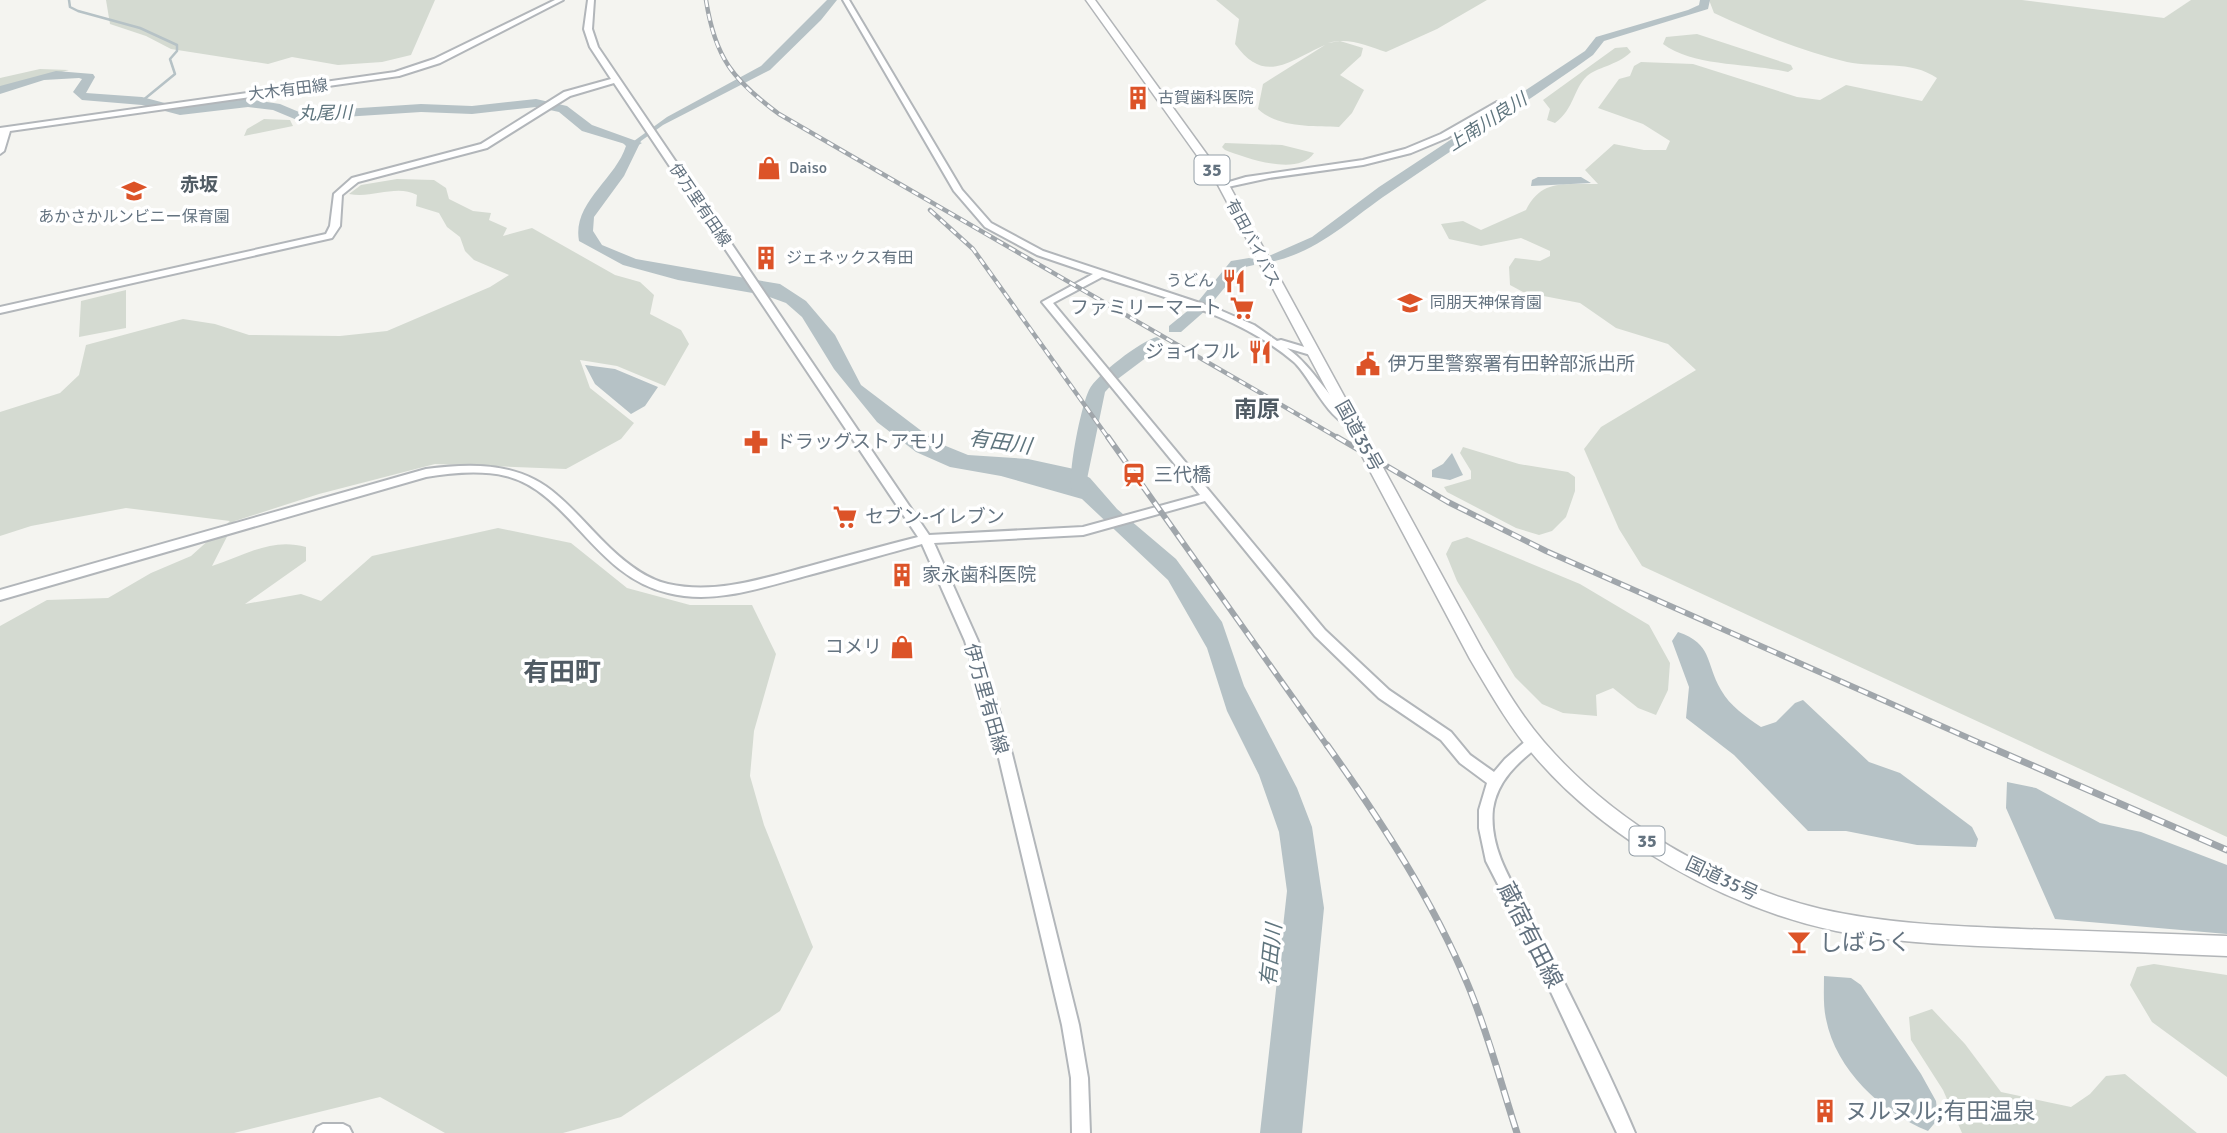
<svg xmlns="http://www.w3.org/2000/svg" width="2227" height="1133" font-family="Signika,'Noto Sans JP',sans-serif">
<rect width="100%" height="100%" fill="#f4f4f0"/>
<path fill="#d4dad1" d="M106 0H435L411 55 382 62 338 65 292 57 268 64 171 49 146 36 110 24Z
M1216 0H1487L1437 29 1386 52C1367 46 1349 37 1328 43L1340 41 1363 48 1361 56 1340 75 1364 90 1352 113 1339 127C1313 126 1278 128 1258 109L1263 84 1325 45C1290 60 1265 86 1235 44L1239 19Z
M1709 0H2022L2164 18 2191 0H2227V837L1642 566 1619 529 1584 449 1601 427 1696 370 1668 344 1616 328 1580 303 1523 292 1510 285 1509 267 1515 258 1540 261 1550 256V251L1521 238 1481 246 1449 239 1441 224 1463 221 1481 230 1526 210C1542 178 1565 185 1598 184L1585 170 1614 144 1644 150H1666L1670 141 1643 124 1598 108 1619 79 1630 76 1634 66 1641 62 1693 64 1797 97 1820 100 1846 85 1922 101 1937 78C1911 60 1877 68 1847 62 1802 51 1757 33 1714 13Z
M1697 34 1791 65 1793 69 1788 72C1749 63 1694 67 1663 44L1666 37Z
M1627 47 1631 52C1616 66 1597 67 1587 76 1573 89 1575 108 1555 123L1547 120 1550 109 1543 100 1615 48Z
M40 69 69 70 0 89V78Z
M264 119 290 120 293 126 244 136 247 129Z
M1225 143 1282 145 1314 153C1298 177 1246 158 1225 150L1222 147Z
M397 179 434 180 446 188 449 199 473 211 491 213 489 220 507 228 503 236 532 228 615 275 640 282 654 295 650 314 681 330 689 344 665 386 617 366 580 360 590 388 634 423 621 439 566 469 435 464 319 494 235 521 212 566C244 556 271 537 306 547V561L245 604 301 594 321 601 372 556 498 528 571 543 627 588 690 605H752L776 654 754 731 750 776 764 825 813 947 780 1011 621 1117 563 1133H445L380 1097 234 1133H0V626L47 600 108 598 151 573 191 556 230 521 126 508 31 526 0 536V412L60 393 79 375 86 345 183 319 215 324 249 335 340 336 387 331 490 287 509 275 474 260 465 251 460 237 447 227 439 213 416 206 417 195C396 184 372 199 349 194L361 185Z
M126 290V328L79 337 81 301Z
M1463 447 1519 464 1568 472 1575 477V491L1566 517 1552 531 1539 535 1516 528 1447 492 1444 487 1471 479V471L1460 453Z
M1467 537 1580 584 1649 625 1670 663 1668 690 1656 715 1638 708 1613 688 1596 695 1597 716 1563 713 1542 704 1515 677 1457 581 1446 554 1452 542Z
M2154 964 2227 975V1077L2152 1022 2130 985 2137 967Z
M1932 1009 1965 1044 2001 1092 2071 1107 2090 1094 2106 1076 2125 1074 2197 1133H1962L1943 1090 1911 1040 1909 1017Z"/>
<path fill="#b6c2c6" d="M827 0H837L821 20 770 70 663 125 641 141 624 176 594 217 593 231 602 245 636 259 780 284 806 301 835 335 861 385 936 442 968 455 1028 459 1074 469 1090 478 1117 509 1176 559 1222 622 1244 686 1297 788 1312 827 1324 908 1302 1133H1260L1287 891 1279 832 1259 775 1227 711 1207 648 1168 580 1082 499 1001 476 950 467 916 452 877 422 834 369 802 317 786 303 764 295 678 280 623 265 579 241C572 203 615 180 626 146L623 143 634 141 667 117 761 66Z
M1538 177H1581L1591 183 1531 186 1532 180Z
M585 365 615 369 658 387 645 406 631 414 595 384Z
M1452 453 1463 475 1450 480 1432 477V470L1443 464Z
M1678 632C1713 644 1705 662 1721 690 1730 706 1746 717 1761 727L1776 722 1795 703 1803 700 1869 762 1900 773 1972 827 1978 839 1976 847 1917 845 1846 831H1808L1734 755 1686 718 1689 687 1672 641Z
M2007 782 2036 788 2100 823 2141 832 2227 865V934L2055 919 2006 808Z
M1824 976 1851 978 1861 985 1921 1074 1936 1101 1938 1119 1928 1131C1881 1112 1836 1070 1826 1019 1823 1005 1824 990 1824 976Z"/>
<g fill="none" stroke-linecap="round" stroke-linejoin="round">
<path stroke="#b6c2c6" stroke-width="2.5" d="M69 0 70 7 78 11 140 28 177 45V51L170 59 175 74 142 101"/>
<path fill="#b6c2c6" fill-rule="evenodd" d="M1700 0H1710L1708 9 1604 41 1593 55C1526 103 1457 146 1389 193 1349 220 1320 251 1271 262L1264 258 1312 237 1379 187 1585 51 1596 37 1688 10 1699 5Z
M56 71 93 74 95 77 86 93 142 97 180 107 248 99 280 104 299 112 421 104 472 106 536 99 567 106 592 125 642 143 635 147 582 131 559 112 536 107 472 114 421 112 297 120 273 110 248 107 180 115 142 105 82 100 73 92 82 79 79 78 44 80 0 94V86Z
M1249 258 1254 259V265L1241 268 1206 310 1181 332H1169V326L1196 304 1231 261Z
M1157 337 1165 342 1163 345 1115 381 1105 392 1087 479 1093 489 1085 496H1073C1065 483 1081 406 1089 390 1096 375 1141 341 1157 337Z"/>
<g stroke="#b2b6ba" stroke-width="4">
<path id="secondary" d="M555 0H563L440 63 399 76 10 131 4 151 0 154V128L395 72 434 59Z
M588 0H594L592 29 598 47 929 535 1083 527 1200 495 1042 302 1093 274 1037 255 985 227 954 191 843 0H849L962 190 991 223 1043 251 1215 308 1254 325 1277 341 1281 340 1318 351 1319 353 1314 356 1287 348C1315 368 1328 400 1356 420L1357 423 1356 426C1332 429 1310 376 1294 362 1239 315 1168 299 1102 277L1053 303 1325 630 1389 690 1451 732 1470 755 1494 772 1505 759 1529 738 1534 736 1539 738 1541 742 1539 746C1518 762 1497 781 1493 809 1488 856 1522 896 1541 936 1573 1001 1607 1066 1635 1133H1617L1528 943 1486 861 1479 828V810L1487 783 1460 763 1441 740 1379 698 1315 636 1205 501 1083 535 934 543 978 641 1012 754 1079 1025 1088 1078 1090 1133H1072L1071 1078 1062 1025 998 754 965 641 922 544C885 554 847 565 809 575 763 587 715 605 668 593 594 576 570 492 506 476 480 470 452 473 426 477L0 600V590L426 469C473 463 520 462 557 495 576 511 592 531 610 548 627 564 646 579 668 584 716 595 764 578 810 566 846 556 882 546 918 537L614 83 570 96 487 148 358 182 342 195 340 226 332 238 0 313V307L326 234 330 226 334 194 352 178 481 144 564 92 611 79 590 47 584 29Z
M1497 102 1504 104 1447 138 1411 153 1363 165 1269 178 1223 188 1219 185 1246 177 1363 160 1405 149 1441 134Z
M323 1124H343L349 1127 352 1133H314L317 1127Z"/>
</g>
<g stroke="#b2b5b8" stroke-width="3">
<path id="highway" d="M1086 0H1095L1229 185 1482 649C1501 681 1519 713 1544 742 1613 822 1718 884 1821 909 1887 924 1954 926 2021 929 2089 931 2158 934 2227 936V956C2160 953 2093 950 2026 948 1962 945 1899 944 1836 931 1726 908 1603 839 1531 752 1507 723 1489 691 1470 659L1218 185Z"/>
</g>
<use href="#secondary" fill="#fff" fill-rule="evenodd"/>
<use href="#highway" fill="#fff" fill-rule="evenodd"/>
<g stroke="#a0a6ab" stroke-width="4.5">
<path id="rail-far2" d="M706 0C715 58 733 80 779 114L1340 439
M930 210 973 249 1109 439"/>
</g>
<g stroke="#a0a6ab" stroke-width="6">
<path id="rail-far1" d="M1108 437 1328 747
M1337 437 1448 502 1546 551 1989 747"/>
</g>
<g stroke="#a0a6ab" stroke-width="7">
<path id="rail" d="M1327 745C1381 821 1432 899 1468 985 1488 1033 1501 1084 1517 1133
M1985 745 2227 850"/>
</g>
<use href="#rail-far2" stroke="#fff" stroke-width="2.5" stroke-dasharray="7" stroke-linecap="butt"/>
<use href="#rail-far1" stroke="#fff" stroke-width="3.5" stroke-dasharray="10" stroke-linecap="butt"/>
<use href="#rail" stroke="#fff" stroke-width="4.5" stroke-dasharray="13" stroke-linecap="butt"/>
</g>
<defs>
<g id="building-bare" transform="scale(1.89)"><path d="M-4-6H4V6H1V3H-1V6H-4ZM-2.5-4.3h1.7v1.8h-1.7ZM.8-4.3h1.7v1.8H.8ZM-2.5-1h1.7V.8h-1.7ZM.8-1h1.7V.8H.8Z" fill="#dc5328" stroke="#fff" stroke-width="2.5" paint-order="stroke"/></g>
<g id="shop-bare" transform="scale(1.89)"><path d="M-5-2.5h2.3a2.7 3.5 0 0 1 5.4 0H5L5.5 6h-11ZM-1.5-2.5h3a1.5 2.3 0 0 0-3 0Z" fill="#dc5328" stroke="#fff" stroke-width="2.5" paint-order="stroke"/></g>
<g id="school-bare" transform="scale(1.89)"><path d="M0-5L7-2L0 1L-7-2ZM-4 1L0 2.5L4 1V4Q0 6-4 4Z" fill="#dc5328" stroke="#fff" stroke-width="2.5" paint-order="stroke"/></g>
<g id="restaurant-bare" transform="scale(1.89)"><path d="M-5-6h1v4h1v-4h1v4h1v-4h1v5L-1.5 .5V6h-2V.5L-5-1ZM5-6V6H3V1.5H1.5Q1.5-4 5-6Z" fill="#dc5328" stroke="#fff" stroke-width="2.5" paint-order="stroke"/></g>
<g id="supermarket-bare" transform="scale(1.89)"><path d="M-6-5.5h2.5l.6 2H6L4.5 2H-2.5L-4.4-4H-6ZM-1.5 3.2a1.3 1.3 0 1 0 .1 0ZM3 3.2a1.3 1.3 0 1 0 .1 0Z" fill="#dc5328" stroke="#fff" stroke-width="2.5" paint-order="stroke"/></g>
<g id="civic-bare" transform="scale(1.89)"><path d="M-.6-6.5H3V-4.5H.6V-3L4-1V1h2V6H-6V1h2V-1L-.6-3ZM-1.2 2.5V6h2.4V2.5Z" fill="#dc5328" stroke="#fff" stroke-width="2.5" paint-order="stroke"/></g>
<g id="pharmacy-bare" transform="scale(1.89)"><path d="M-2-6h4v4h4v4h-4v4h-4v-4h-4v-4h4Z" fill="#dc5328" stroke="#fff" stroke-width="2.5" paint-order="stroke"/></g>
<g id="station-bare" transform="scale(1.89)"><path d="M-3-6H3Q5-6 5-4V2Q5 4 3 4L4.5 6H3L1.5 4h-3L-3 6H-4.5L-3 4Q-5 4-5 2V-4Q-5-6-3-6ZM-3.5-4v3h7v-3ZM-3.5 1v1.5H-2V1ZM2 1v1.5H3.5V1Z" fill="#dc5328" stroke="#fff" stroke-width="2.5" paint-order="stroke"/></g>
<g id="bar-bare" transform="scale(1.89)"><path d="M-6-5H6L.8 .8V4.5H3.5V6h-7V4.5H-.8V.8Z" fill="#dc5328" stroke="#fff" stroke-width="2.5" paint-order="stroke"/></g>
</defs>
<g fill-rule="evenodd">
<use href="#building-bare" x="1138" y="98"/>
<use href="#shop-bare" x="769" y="168"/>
<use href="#school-bare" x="134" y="191"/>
<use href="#building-bare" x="766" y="258"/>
<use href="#restaurant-bare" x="1234" y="281"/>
<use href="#school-bare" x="1410" y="303"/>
<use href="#supermarket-bare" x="1242" y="308"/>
<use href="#restaurant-bare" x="1260" y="352"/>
<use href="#civic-bare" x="1368" y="364"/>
<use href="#pharmacy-bare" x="756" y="442"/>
<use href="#station-bare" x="1134" y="475"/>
<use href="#supermarket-bare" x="845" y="517"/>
<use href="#building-bare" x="902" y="575"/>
<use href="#shop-bare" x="902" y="647"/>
<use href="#bar-bare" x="1799" y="942"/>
<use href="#building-bare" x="1825" y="1111"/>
</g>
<g text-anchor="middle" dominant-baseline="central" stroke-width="7" stroke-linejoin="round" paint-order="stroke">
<g font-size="16" fill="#647380" stroke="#fff">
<text transform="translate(288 90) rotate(-7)">大木有田線</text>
<text transform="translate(700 205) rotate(56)">伊万里有田線</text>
<text transform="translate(1253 243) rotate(62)">有田バイパス</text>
</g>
<g font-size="16" fill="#647380" stroke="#fff" text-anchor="start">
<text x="1158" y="98">古賀歯科医院</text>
<text x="789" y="168">Daiso</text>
<text x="134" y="217" text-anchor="middle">あかさかルンビニー保育園</text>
<text x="786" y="258">ジェネックス有田</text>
<text x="1214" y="281" text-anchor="end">うどん</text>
<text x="1430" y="303">同朋天神保育園</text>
</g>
<g font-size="18" font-style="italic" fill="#5f757e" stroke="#fff">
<text transform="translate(325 113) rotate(-1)">丸尾川</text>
<text transform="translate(1487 122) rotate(-33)">上南川良川</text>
</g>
<g fill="#fff" stroke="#929da6" stroke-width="2">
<rect x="1194.5" y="155.5" width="35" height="29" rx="5"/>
<rect x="1629.5" y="826.5" width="35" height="29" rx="5"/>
</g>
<g font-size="18" font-weight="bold" fill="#647380">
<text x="1212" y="170">35</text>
<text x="1647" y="841">35</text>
</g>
<g font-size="19" font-weight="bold" fill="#515c65" stroke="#fff">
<text x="199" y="185">赤坂</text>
</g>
<g font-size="19" fill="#647380" stroke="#fff" text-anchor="start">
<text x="1222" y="308" text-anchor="end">ファミリーマート</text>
<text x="1240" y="352" text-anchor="end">ジョイフル</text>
<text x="1388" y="364">伊万里警察署有田幹部派出所</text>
<text x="776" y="442">ドラッグストアモリ</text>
<text x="1154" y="475">三代橋</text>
<text x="865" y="517">セブン-イレブン</text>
<text x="922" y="575">家永歯科医院</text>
<text x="882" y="647" text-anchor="end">コメリ</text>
</g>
<g font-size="19" fill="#647380" stroke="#fff">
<text transform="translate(1359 436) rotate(61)">国道35号</text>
<text transform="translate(986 699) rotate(74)">伊万里有田線</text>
<text transform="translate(1722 879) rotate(25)">国道35号</text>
</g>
<g font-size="21" font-style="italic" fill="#5f757e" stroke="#fff">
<text transform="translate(1000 442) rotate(8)">有田川</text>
<text transform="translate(1271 955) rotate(-84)">有田川</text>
</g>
<g font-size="23" font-weight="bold" fill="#515c65" stroke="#fff">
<text x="1257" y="409">南原</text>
</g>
<g font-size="23" fill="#647380" stroke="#fff">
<text transform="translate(1530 935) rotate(63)">蔵宿有田線</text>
</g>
<g font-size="23" fill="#647380" stroke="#fff" text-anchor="start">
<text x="1819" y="942">しばらく</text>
<text x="1845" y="1111">ヌルヌル;有田温泉</text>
</g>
<g font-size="26" font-weight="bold" fill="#515c65" stroke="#fff">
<text x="562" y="673">有田町</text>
</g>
</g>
</svg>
